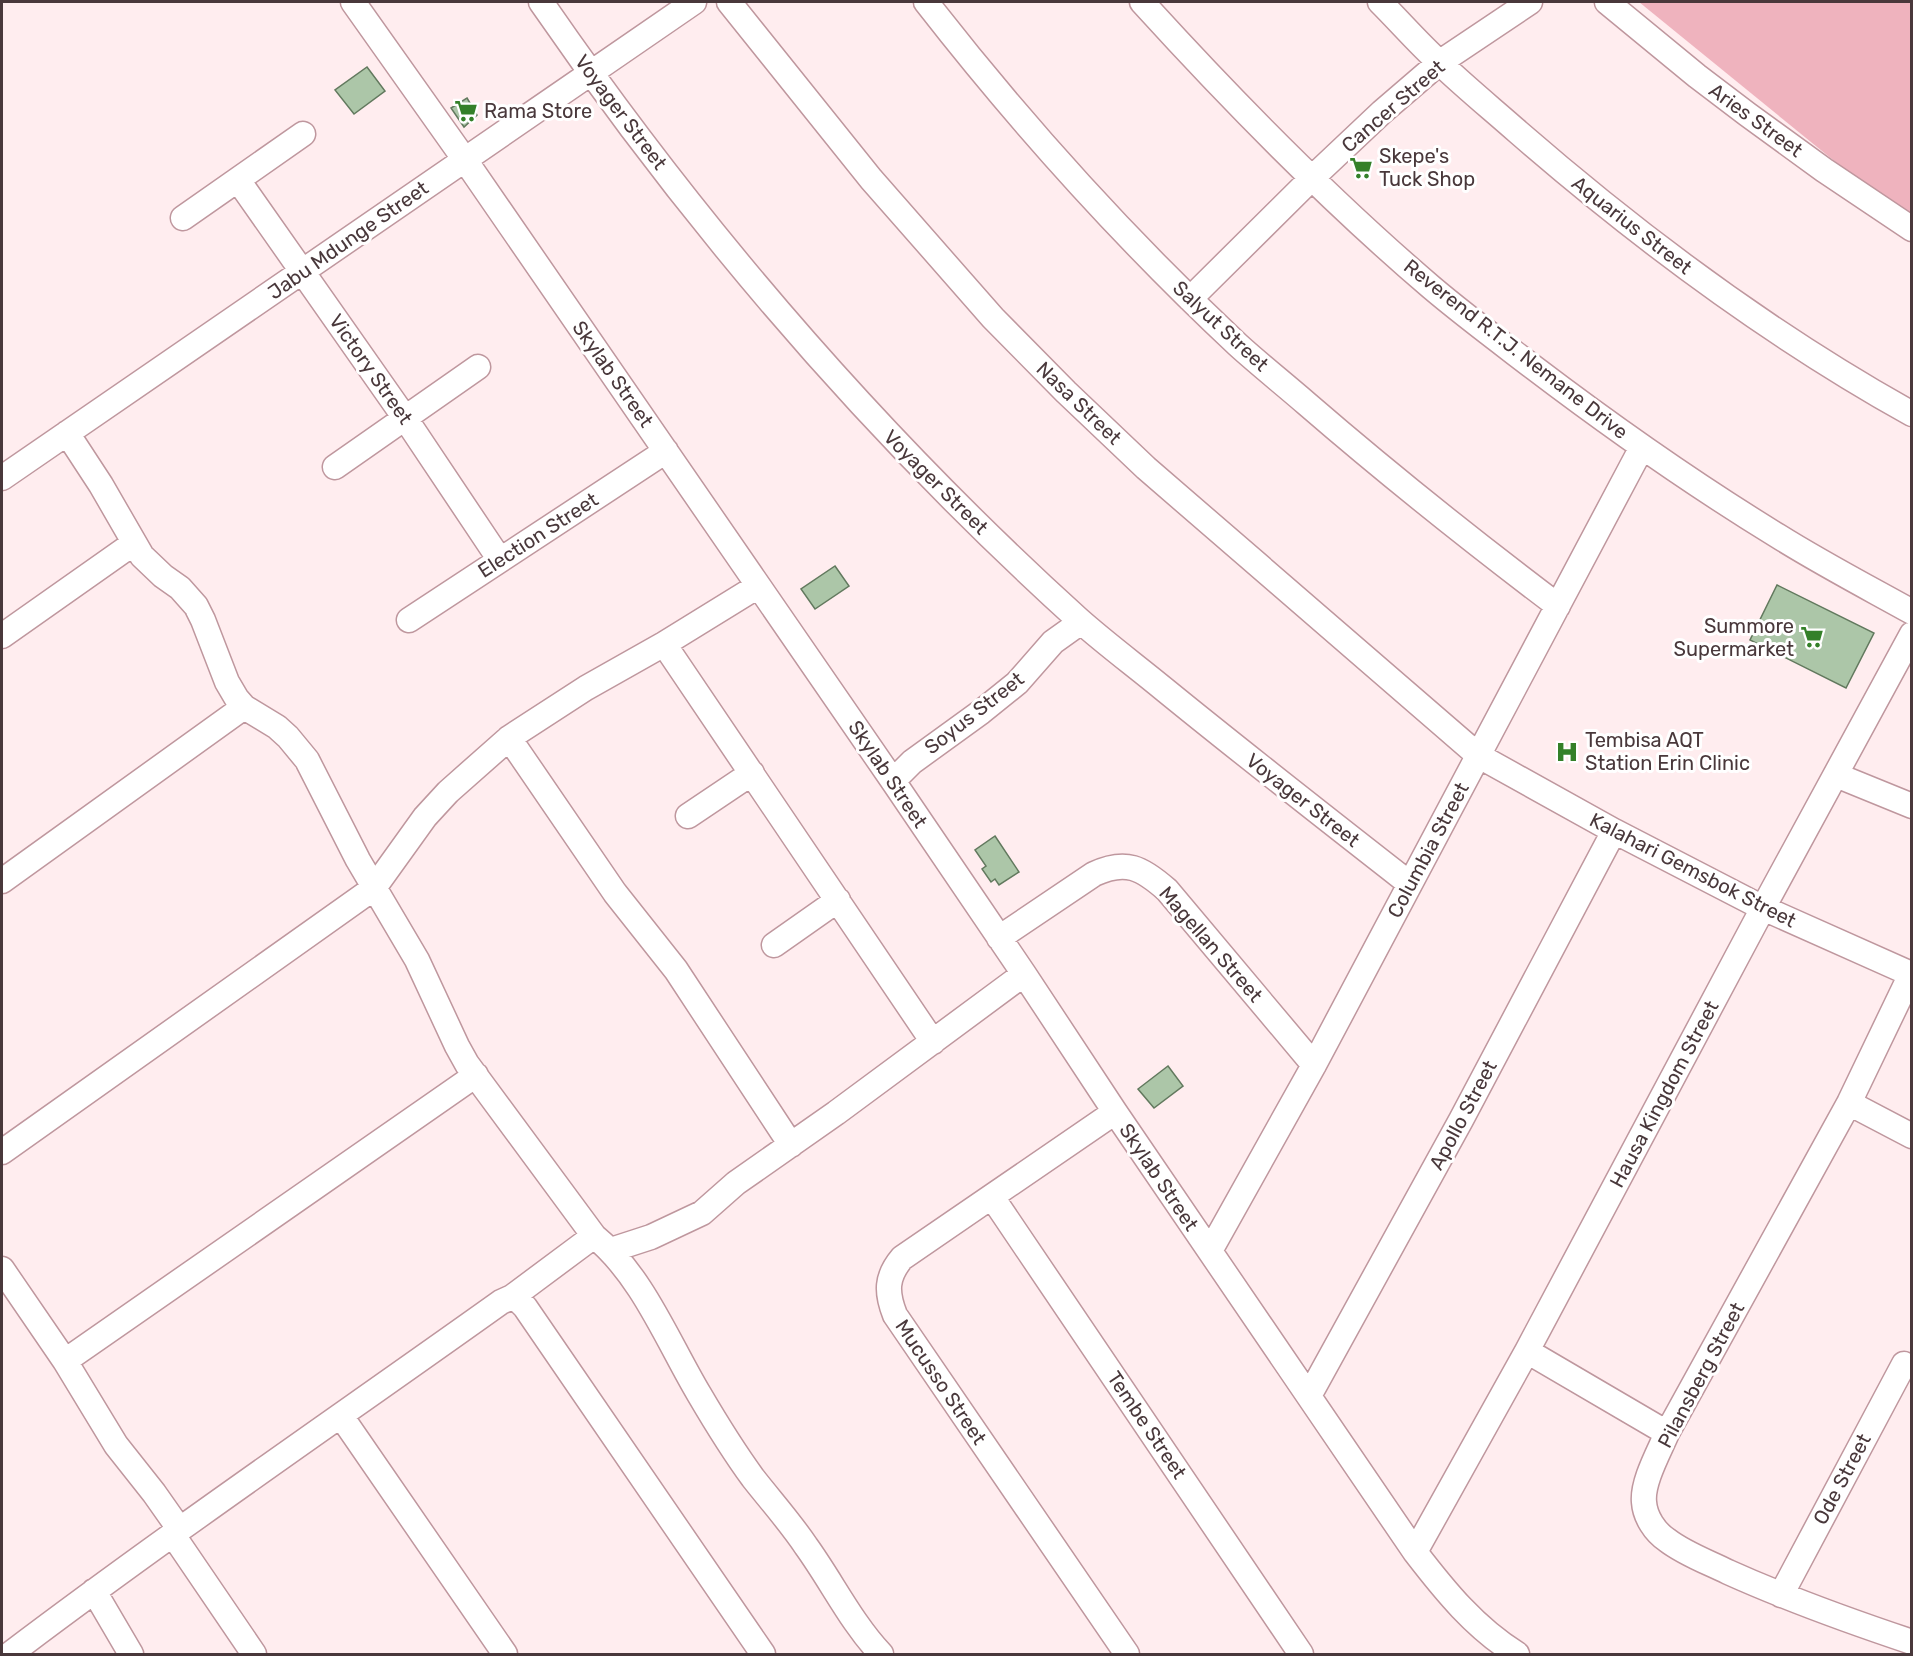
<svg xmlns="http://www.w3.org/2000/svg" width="1913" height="1656" font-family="Rubik,sans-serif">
<rect width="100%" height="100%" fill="#ffedef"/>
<path fill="#efb3be" d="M1639 2H1911V213L1870 190Z"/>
<path fill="#acc6a8" stroke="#62795e" stroke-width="1.5" d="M367 67 385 91 354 114 335 90Z
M467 98 477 115 464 127 451 108Z
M835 566 849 586 815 609 801 589Z
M1777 585 1874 633 1846 688 1750 640Z
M995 836 1019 872 999 885 995 879 991 882 982 869 986 866 975 850Z
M1168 1066 1183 1086 1154 1108 1138 1089Z"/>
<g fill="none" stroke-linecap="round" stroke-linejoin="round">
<g stroke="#bf979e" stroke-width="27">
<path id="minor" d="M353 2 465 160 893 781 1024 974 1115 1112 1415 1552C1445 1591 1475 1628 1517 1654
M541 2C696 227 875 435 1078 619 1106 644 1136 666 1165 690 1246 756 1328 820 1410 884
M729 2 871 179 993 318 1066 392 1146 468 1479 756 1614 831 1763 908 1911 974 1849 1103 1667 1433C1659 1452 1642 1482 1644 1502 1645 1517 1655 1532 1667 1540 1685 1554 1708 1562 1728 1572 1788 1599 1849 1621 1912 1642
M926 2C1021 124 1125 239 1238 345 1260 365 1284 384 1307 404 1388 474 1472 541 1558 606
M1142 2C1233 102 1328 199 1431 287 1464 315 1499 341 1533 367 1612 427 1693 484 1778 536 1821 563 1867 587 1912 612
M1380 2C1400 22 1419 44 1440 63 1465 87 1492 109 1518 132 1640 238 1770 335 1912 414
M1607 2 1697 76 1747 114 1824 170 1912 229
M238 180 405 418 500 560
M183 218 303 134
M1190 299 1311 179 1382 112 1439 63 1530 2
M67 433 101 485 142 556 163 576 180 588 196 606 203 620 227 682 237 699 244 707 277 727 288 737 307 760 358 860 417 960 457 1046 467 1064 594 1236C642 1275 668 1342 699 1394 716 1423 734 1452 753 1478 771 1501 790 1522 806 1546 832 1582 851 1622 881 1654
M335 467 478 367
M2 478 694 2
M409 620 666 451
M2 636 134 543
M664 644 933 1042
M509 738 615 893 676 970 791 1145
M1836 775 1912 806
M893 781 912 762 981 712 1017 683 1053 642 1081 622
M688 816 752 773
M2 881 244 707
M999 938 1094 874C1126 859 1142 868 1167 890L1314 1065
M774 945 838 900
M1849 1103 1912 1136
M1115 1112 902 1258C886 1277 886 1292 895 1315L1127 1654
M2 1152 374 888 425 817 448 792 509 738 586 688 664 644 758 586
M992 1197 1301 1654
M611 1250 651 1237 702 1213 736 1183 836 1113 1024 974
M1210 1251 1314 1065 1642 447
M2 1269 65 1361 116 1445 154 1493 180 1530
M512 1297 516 1298 525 1307 763 1654
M1527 1351 1667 1433
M65 1361 476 1075
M1309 1396 1461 1120 1614 831
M341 1416 505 1654
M173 1535 254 1654
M1415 1552 1527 1351 1763 908 1912 634
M94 1591 131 1654
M1781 1595 1904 1364
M10 1654C170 1533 337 1419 501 1302L512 1297 594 1236"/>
</g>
<use href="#minor" stroke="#fff" stroke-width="24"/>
</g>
<defs>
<g id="supermarket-bare" transform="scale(1.8)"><path d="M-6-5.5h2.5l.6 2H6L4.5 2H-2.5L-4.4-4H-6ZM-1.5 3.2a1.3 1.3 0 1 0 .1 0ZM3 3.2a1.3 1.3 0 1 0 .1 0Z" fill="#348029" stroke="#fff" stroke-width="2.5" paint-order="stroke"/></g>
<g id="hospital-bare" transform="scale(1.8)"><path d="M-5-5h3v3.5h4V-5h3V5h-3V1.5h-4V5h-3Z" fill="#348029" stroke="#fff" stroke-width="2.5" paint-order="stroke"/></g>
</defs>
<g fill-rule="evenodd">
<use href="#supermarket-bare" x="466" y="111"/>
<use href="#supermarket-bare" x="1361" y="168"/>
<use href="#supermarket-bare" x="1812" y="637"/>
<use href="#hospital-bare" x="1567" y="752"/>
</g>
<g text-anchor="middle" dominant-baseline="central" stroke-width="6" stroke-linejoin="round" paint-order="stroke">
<g font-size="20" fill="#49383b" stroke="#fff">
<text transform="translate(1393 106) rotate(-41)">Cancer Street</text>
<text transform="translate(621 112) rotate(53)">Voyager Street</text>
<text transform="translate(1756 120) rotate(36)">Aries Street</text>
<text transform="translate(1632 225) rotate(38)">Aquarius Street</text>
<text transform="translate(348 240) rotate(-35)">Jabu Mdunge Street</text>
<text transform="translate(1221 326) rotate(43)">Salyut Street</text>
<text transform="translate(1516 349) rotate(38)">Reverend R.T.J. Nemane Drive</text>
<text transform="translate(371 369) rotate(55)">Victory Street</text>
<text transform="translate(613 374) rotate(55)">Skylab Street</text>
<text transform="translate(1079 403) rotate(44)">Nasa Street</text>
<text transform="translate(936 482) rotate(45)">Voyager Street</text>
<text transform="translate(538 535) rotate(-33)">Election Street</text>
<text transform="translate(974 713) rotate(-38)">Soyus Street</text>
<text transform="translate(888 774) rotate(56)">Skylab Street</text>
<text transform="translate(1303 800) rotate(38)">Voyager Street</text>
<text transform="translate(1428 850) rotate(-62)">Columbia Street</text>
<text transform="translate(1693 870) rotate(27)">Kalahari Gemsbok Street</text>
<text transform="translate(1211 944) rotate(49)">Magellan Street</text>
<text transform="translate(1664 1094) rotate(-62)">Hausa Kingdom Street</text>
<text transform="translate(1463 1115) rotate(-62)">Apollo Street</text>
<text transform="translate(1159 1177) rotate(56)">Skylab Street</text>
<text transform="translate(1701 1375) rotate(-62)">Pilansberg Street</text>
<text transform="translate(941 1382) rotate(56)">Mucusso Street</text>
<text transform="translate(1147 1425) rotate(56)">Tembe Street</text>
<text transform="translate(1842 1479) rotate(-62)">Ode Street</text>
</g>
<g font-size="20" fill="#49383b" stroke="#fff" text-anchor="start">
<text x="484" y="111">Rama Store</text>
<text x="1379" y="156">Skepe's<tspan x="1379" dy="23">Tuck Shop</tspan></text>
<text x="1794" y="626" text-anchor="end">Summore<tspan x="1794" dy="23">Supermarket</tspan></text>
<text x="1585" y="740">Tembisa AQT<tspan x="1585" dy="23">Station Erin Clinic</tspan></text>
</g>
</g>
<rect width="1913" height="1656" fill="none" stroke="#49383b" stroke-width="6"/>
</svg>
